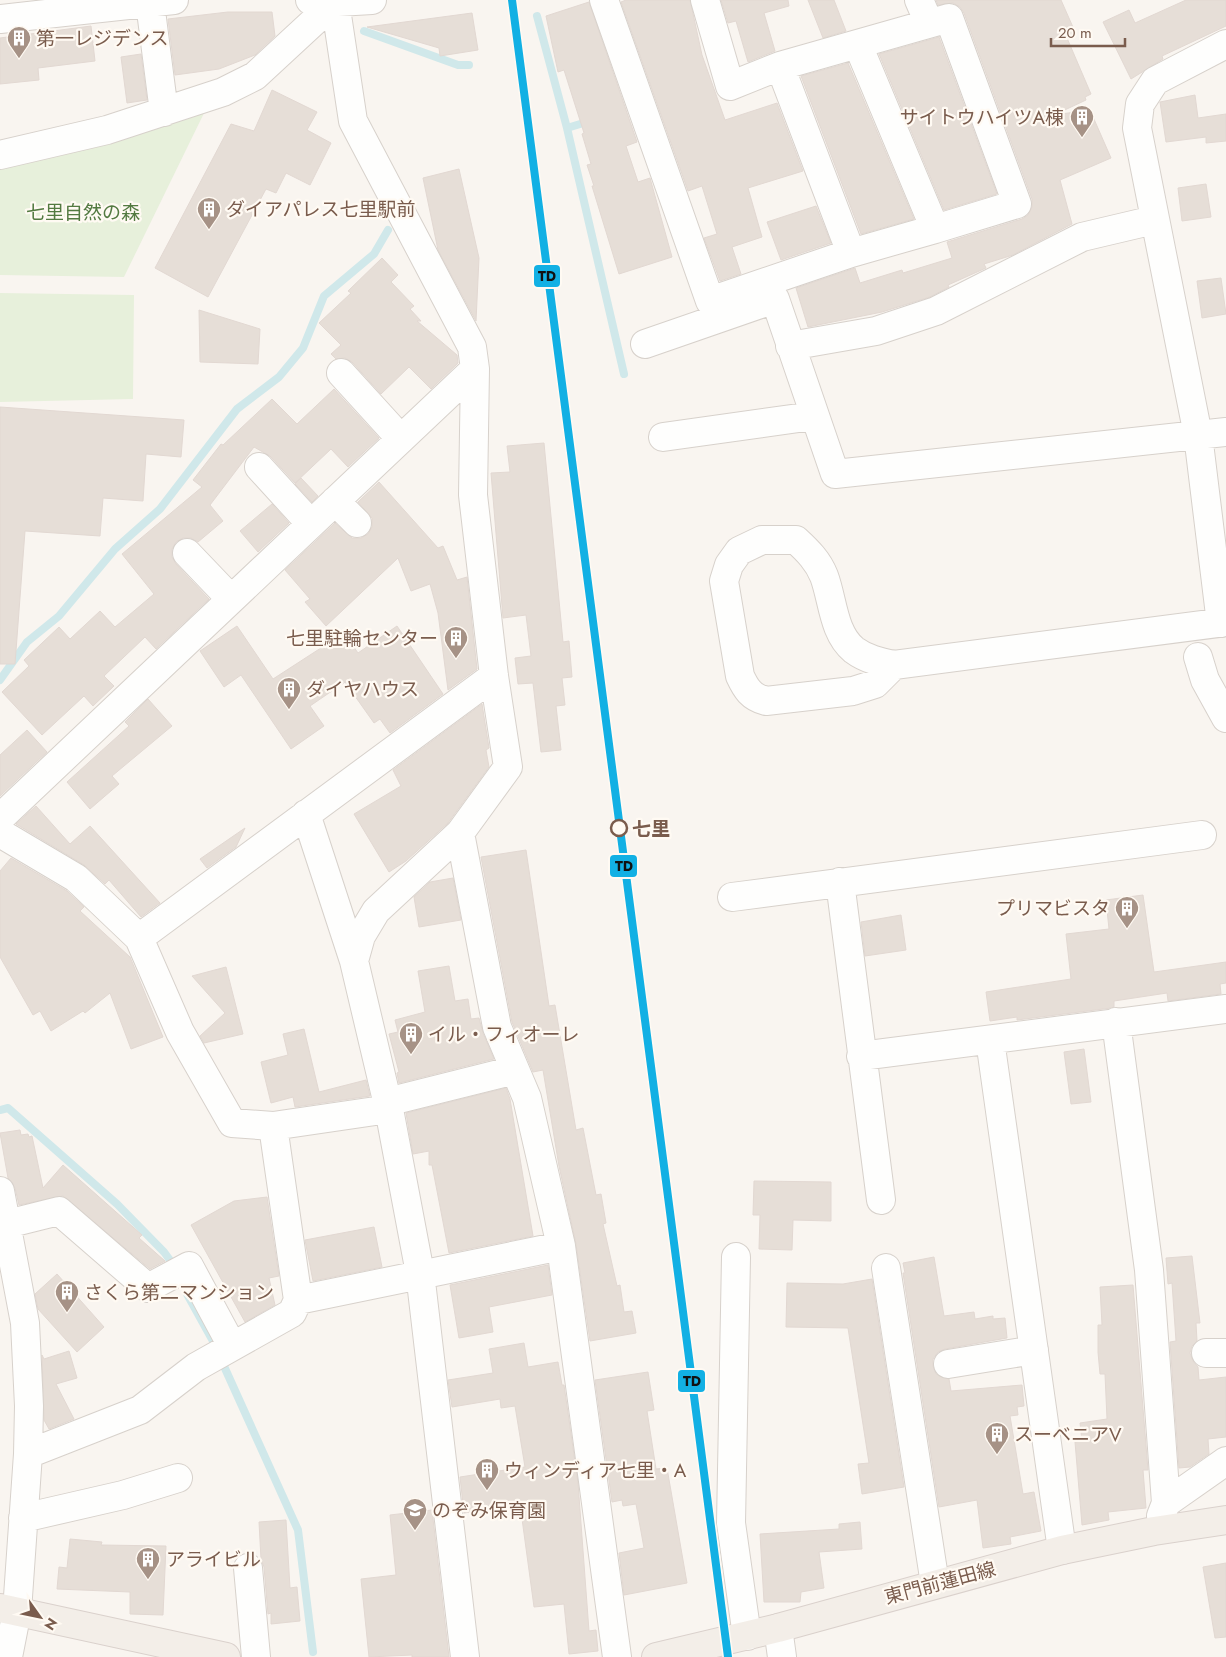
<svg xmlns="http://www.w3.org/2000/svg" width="1226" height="1657" font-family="Jost,'Noto Sans JP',sans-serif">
<rect width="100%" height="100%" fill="#f9f5f0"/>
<path fill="#e7f0db" d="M206 109 124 277 0 275V165Z
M0 293 134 295 133 399 0 402Z"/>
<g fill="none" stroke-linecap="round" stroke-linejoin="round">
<path stroke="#d0e8ea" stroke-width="8" d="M537 16 567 128 624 374
M364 31 458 65H469
M567 128 590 121
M0 680 27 642 59 616 115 549 160 509 237 409 279 377 303 348 324 296 374 254 388 230
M0 1110 8 1108 117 1204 164 1252 175 1267
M187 1294 213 1341
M223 1364 298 1530 313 1652"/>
</g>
<path fill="#e6ded7" stroke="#e2d8d2" d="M626 0H690L702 55 725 120 777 103 803 171 748 188 762 237 732 247 741 274 720 281 704 238 717 234 702 186 688 191 621 2Z
M721 0H788L789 6 764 13 775 51 748 62 736 21 728 23Z
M808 0H834L846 31 823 38Z
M936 0H1061L1076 34 1067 38 1091 94 1085 97 1086 100 1054 115 1090 110 1111 158 1060 180 1072 224 1013 255 984 264 986 268 948 285 949 287 930 297 882 312 808 327 796 288 855 268 860 283 902 270 903 273 952 258 947 242 1022 219 1028 215 1032 207V199L964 13 960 7 953 3 938 5Z
M1186 0H1226V26L1162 56 1163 59 1131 79 1103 22 1129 10 1135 23Z
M589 2 637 142 626 146 638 182 650 178 672 257 619 274 592 186H594L587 165 591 164 582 134 584 133 564 70 558 72 546 16Z
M228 12H272L275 36 255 55 219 69 175 75 168 19Z
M472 13 478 50 440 56 439 48 367 27Z
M91 26 95 61 38 68 39 80 0 84V38Z
M939 37 997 194 944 210 879 54Z
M141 54 147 100 127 103 121 57Z
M848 63 914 219 861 234 801 76Z
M272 90 317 112 307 130 331 143 310 185 286 173 276 193 266 189 208 297 155 268 231 124 254 131Z
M1195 95 1198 118 1226 114V141L1206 143V137L1166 142 1160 102Z
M459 169 479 258 476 321 438 250 423 178Z
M1206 184 1211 217 1182 221 1178 188Z
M816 206 831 243 781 260 767 222Z
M382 258 398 275 391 282 414 306 410 309 421 321H417L457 355 458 363 431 389 409 367 381 394 352 362 345 358 336 359 331 354 341 345 319 323 351 293 348 291Z
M1221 278 1226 314 1202 318 1197 281Z
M199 310 260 329 258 364 200 362Z
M334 389 379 438 348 467 331 449 295 483 270 456 254 447 210 505 223 521 198 542 191 538H183L176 542 172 549V557L176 564 209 599 156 649 145 637 104 676 114 686 93 706 84 696 42 735 2 692 29 666 24 660 59 627 70 639 100 611 115 627 154 594 122 554 202 487 193 480 221 444 223 445 272 399 297 424Z
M0 407 184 420 181 457 146 454 143 501 103 498 100 536 25 531 15 664H0Z
M544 443 563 642 569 641 572 677 562 678 565 705 556 706 561 750 541 752 533 683 518 684 515 658 531 656 526 615 503 618 491 473 510 472 507 446Z
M301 478 318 496 312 502 295 484Z
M379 482 438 548 443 546 457 580 467 577 477 669 448 690 438 613 430 584 411 591 398 558 326 626 305 602 310 599 285 570 335 523 352 538H361L368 534 372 527V518L358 502Z
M272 504 289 523 258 552 240 531Z
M237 626 273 679 344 633 358 653 397 626 443 694 390 733 380 719 374 723 345 682 310 706 324 726 291 749 241 675 224 687 200 651Z
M148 699 172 726 112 776 119 784 90 809 67 782 129 726 125 722Z
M482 704 489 748 486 750 489 767 448 823 406 861 389 872 354 814 401 786 393 770Z
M27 730 47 752 0 796V755Z
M36 806 70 844 90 826 160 903 141 917 109 880 105 884 84 865 16 824Z
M245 828 236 847 207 868 200 859Z
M526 850 549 1006 555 1005 576 1130 583 1128 596 1195 601 1194 606 1223 603 1224 617 1286 620 1285 624 1312 632 1311 636 1333 590 1341 576 1244 559 1166 543 1070 533 1072 512 1022 481 857Z
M11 858 67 891 84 907 80 911 130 957 163 1037 131 1049 110 993 85 1013 83 1011 51 1031 40 1011 33 1015 0 957V871Z
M453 878 461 920 419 927 414 897 430 882Z
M1143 895 1154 972 1226 962V983L1220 984 1221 994 1168 1001 1167 993 1114 1001V1007L1111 1008 1017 1020V1017L990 1021 986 992 1071 979 1066 934 1109 929 1106 900Z
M901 915 906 950 865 956 861 922Z
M449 966 455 1001 468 999 471 1019 479 1018 483 1033 494 1059 399 1083 397 1073 399 1072 389 1034 398 1032 395 1020 425 1012 418 971Z
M226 967 243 1034 204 1043 200 1036 225 1013 192 976Z
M304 1029 319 1092 366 1080 370 1096 295 1107 293 1097 271 1103 261 1062 288 1055 283 1034Z
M1084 1049 1091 1102 1071 1104 1064 1052Z
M506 1088 510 1099 533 1236 449 1253 432 1165H429V1151L413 1154 406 1113Z
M20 1130 21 1135 28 1134 29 1137 32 1136 43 1188 63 1165 142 1235 139 1238 165 1261 150 1269 63 1196 19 1205 15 1188 8 1178 0 1133Z
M754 1181 831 1182V1221L793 1220 792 1250 759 1249 760 1215H753Z
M267 1197 279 1276 269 1278 275 1305 245 1322 191 1225 234 1201Z
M374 1227 382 1267 313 1281 305 1240Z
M1192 1256 1200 1323H1196L1197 1341 1192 1346 1190 1353 1193 1361 1198 1367 1199 1380 1226 1377V1437L1208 1439 1209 1454 1190 1467 1179 1468 1170 1342 1176 1341 1172 1283 1168 1284 1166 1258Z
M934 1257 944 1316 974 1312 975 1319 993 1316V1319L1005 1318 1007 1338 945 1349 938 1352 933 1359V1366L936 1374 949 1379 951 1391 1022 1385 1024 1406 1017 1407 1018 1415 1010 1416 1023 1494 1034 1492 1041 1531 1010 1537 1011 1544 983 1548 977 1500 939 1507 903 1273H905L903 1263Z
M548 1265 552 1295 489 1307 493 1332 459 1338 450 1285Z
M57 1274 104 1327 77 1352 38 1309 35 1294Z
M872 1279 904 1487 862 1494 858 1464 869 1463 848 1328 786 1327 787 1283 843 1284Z
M1133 1285 1148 1470H1143L1146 1508 1108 1512 1109 1520 1082 1525 1075 1442 1082 1441 1080 1423 1107 1419 1105 1374H1100L1098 1352V1325H1102L1100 1287Z
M524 1343 528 1367 558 1362 562 1385H564L578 1483 589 1631 596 1630 598 1651 569 1654 564 1604 534 1607 520 1504 464 1513 460 1477 525 1467 515 1406 501 1408 500 1399 452 1407 448 1380 493 1373 489 1349Z
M69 1351 77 1378 56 1384 74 1419 49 1429 44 1420 42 1355 44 1359Z
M648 1372 654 1410 647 1411 656 1469 667 1468 687 1583 624 1595 619 1553 644 1548 636 1504 623 1506 622 1500 612 1502 595 1380Z
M432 1510 449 1657H412V1655L369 1657 361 1579 396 1575 390 1515Z
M286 1520 290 1588 297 1587 300 1621 271 1624V1613L268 1614 264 1567 261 1559 259 1522Z
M860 1522 862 1549 819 1552 824 1588 801 1592 800 1602H764L760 1534 839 1529V1524Z
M70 1539 102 1542 101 1545 166 1546 163 1615 130 1614V1592L57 1589 59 1567 67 1568Z
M1226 1563V1637L1215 1638 1203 1567Z"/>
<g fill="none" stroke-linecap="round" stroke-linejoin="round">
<g stroke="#d7d1cb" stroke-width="30">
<path id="minor" d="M310 0 321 3 372 0
M604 0 710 301 851 253
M705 0 730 86 780 66 949 18 1017 204 935 229
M919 0 929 23
M335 2 353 121 472 347 475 369 473 495 494 676 508 767 460 833 376 911 361 936 354 961 389 1109 420 1273 465 1657
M150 3 164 112
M0 19 174 0
M780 66 851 253 935 229 858 45
M0 155 107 130 223 92 255 76 335 2
M645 344 775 299 835 474 1226 432
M790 346 876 331 936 311 1082 237 1154 220
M341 373 401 439
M663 437 813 416
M259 467 311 524
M335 501 357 523
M187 553 231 599
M1221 623 1198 435 1137 128 1140 104 1155 81 1226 44
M1198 657 1205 680 1226 718
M894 665 875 684 853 691 766 701C751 697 746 689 740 676L724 581 729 565 739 551 762 540H796C808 551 818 561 824 576 833 600 833 633 854 650 866 659 880 662 894 665L1226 622
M306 814 354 961
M0 818 475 369
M0 833 76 878 139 938 180 1032 232 1123 273 1126 389 1109
M460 833 497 1027 527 1098 561 1246 617 1657
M840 882 881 1200
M732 897 1202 835
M139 938 494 676
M1116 1022 1149 1270 1166 1503
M990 1040 1062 1550
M861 1056 1226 1009
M387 1102 515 1070
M0 1191 25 1323 29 1406 28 1454
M7 1224 59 1211 148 1288 189 1266 232 1346
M736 1257 731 1523 747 1636
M886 1268 935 1584
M298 1300 561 1246
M1206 1353H1226
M948 1364 1034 1350
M1161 1516 1166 1503 1226 1461
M23 1518 123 1495 178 1478
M248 1568 256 1657
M778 1628 782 1657
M8 1657 17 1611 28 1454 140 1410 196 1367 292 1313 298 1300 273 1126"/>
</g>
<g stroke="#dad1cc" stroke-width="30">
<path id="major" d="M0 1608 226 1657
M656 1657 778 1628 1062 1550 1154 1531 1226 1520"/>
</g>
<use href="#minor" stroke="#fefefd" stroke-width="28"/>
<use href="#major" stroke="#f3eee8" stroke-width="28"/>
<g stroke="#fffaf3" stroke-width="11">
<path id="rail-1" d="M512 0C581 553 656 1105 728 1657"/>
</g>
<use href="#rail-1" stroke="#12b0e4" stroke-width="8"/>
</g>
<defs>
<g id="building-pin" transform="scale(1.25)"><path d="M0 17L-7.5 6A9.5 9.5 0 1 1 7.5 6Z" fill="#a69286" stroke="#fffaf3"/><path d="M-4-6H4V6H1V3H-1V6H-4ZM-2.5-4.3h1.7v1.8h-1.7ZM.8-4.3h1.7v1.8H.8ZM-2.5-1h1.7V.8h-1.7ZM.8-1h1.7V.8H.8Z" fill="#fff"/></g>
<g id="school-pin" transform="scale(1.25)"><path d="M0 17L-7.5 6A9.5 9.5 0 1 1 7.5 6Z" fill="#a69286" stroke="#fffaf3"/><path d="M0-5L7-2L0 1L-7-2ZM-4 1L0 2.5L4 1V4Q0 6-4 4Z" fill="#fff"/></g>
</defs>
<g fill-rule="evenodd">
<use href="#building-pin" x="19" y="38"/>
<use href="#building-pin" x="1082" y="117"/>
<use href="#building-pin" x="209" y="209"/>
<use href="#building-pin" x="456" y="638"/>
<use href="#building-pin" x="289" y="689"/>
<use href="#building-pin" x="1127" y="908"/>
<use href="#building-pin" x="411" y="1034"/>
<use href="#building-pin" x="67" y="1292"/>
<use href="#building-pin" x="997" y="1434"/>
<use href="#building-pin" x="487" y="1470"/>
<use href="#school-pin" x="415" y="1510"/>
<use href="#building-pin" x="148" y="1559"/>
</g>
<circle fill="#fffaf3" stroke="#7a5c4d" stroke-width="2.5" cx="619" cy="828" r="8"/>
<g text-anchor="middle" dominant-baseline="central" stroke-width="4.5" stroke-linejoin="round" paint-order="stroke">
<g font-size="19" fill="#7a5c4d" stroke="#fffaf3" text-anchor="start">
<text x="36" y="38">第一レジデンス</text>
<text x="1064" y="117" text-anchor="end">サイトウハイツA棟</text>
<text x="226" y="209">ダイアパレス七里駅前</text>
<text x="438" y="638" text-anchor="end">七里駐輪センター</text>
<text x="306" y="689">ダイヤハウス</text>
<text x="1110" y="908" text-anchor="end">プリマビスタ</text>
<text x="428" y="1034">イル・フィオーレ</text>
<text x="84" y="1292">さくら第二マンション</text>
<text x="1014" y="1434">スーベニアV</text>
<text x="504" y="1470">ウィンディア七里・A</text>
<text x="432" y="1510">のぞみ保育園</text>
<text x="166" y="1559">アライビル</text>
</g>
<g font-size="19" fill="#537a41" stroke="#fffaf3">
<text x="83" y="212">七里自然の森</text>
</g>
<g font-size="19" font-weight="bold" fill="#7a5c4d" stroke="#fffaf3" text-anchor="start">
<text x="632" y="828">七里</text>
</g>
<g font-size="19" fill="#7a5c4d" stroke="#fffaf3">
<text transform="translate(940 1583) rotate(-15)">東門前蓮田線</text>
</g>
</g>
<g stroke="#fffaf3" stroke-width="2">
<rect x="533" y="264" width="28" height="24" rx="5" fill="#12b0e4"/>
<rect x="609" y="854" width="29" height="24" rx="5" fill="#12b0e4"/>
<rect x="677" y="1369" width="29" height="24" rx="5" fill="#12b0e4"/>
</g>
<g font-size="14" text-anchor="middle" font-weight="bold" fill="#111">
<text x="547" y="281">TD</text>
<text x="624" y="871">TD</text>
<text x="692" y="1386">TD</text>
</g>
<g transform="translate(40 1617) rotate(123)" stroke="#fffaf3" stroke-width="4" paint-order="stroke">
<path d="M0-4L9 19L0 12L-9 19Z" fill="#7a5c4d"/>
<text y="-8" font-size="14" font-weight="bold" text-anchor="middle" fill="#7a5c4d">N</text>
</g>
<path d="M1051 38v8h74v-8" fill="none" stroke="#7a5c4d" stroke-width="2.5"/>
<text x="1058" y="38" font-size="15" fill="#7a5c4d" stroke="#fffaf3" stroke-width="4" paint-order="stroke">20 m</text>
</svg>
